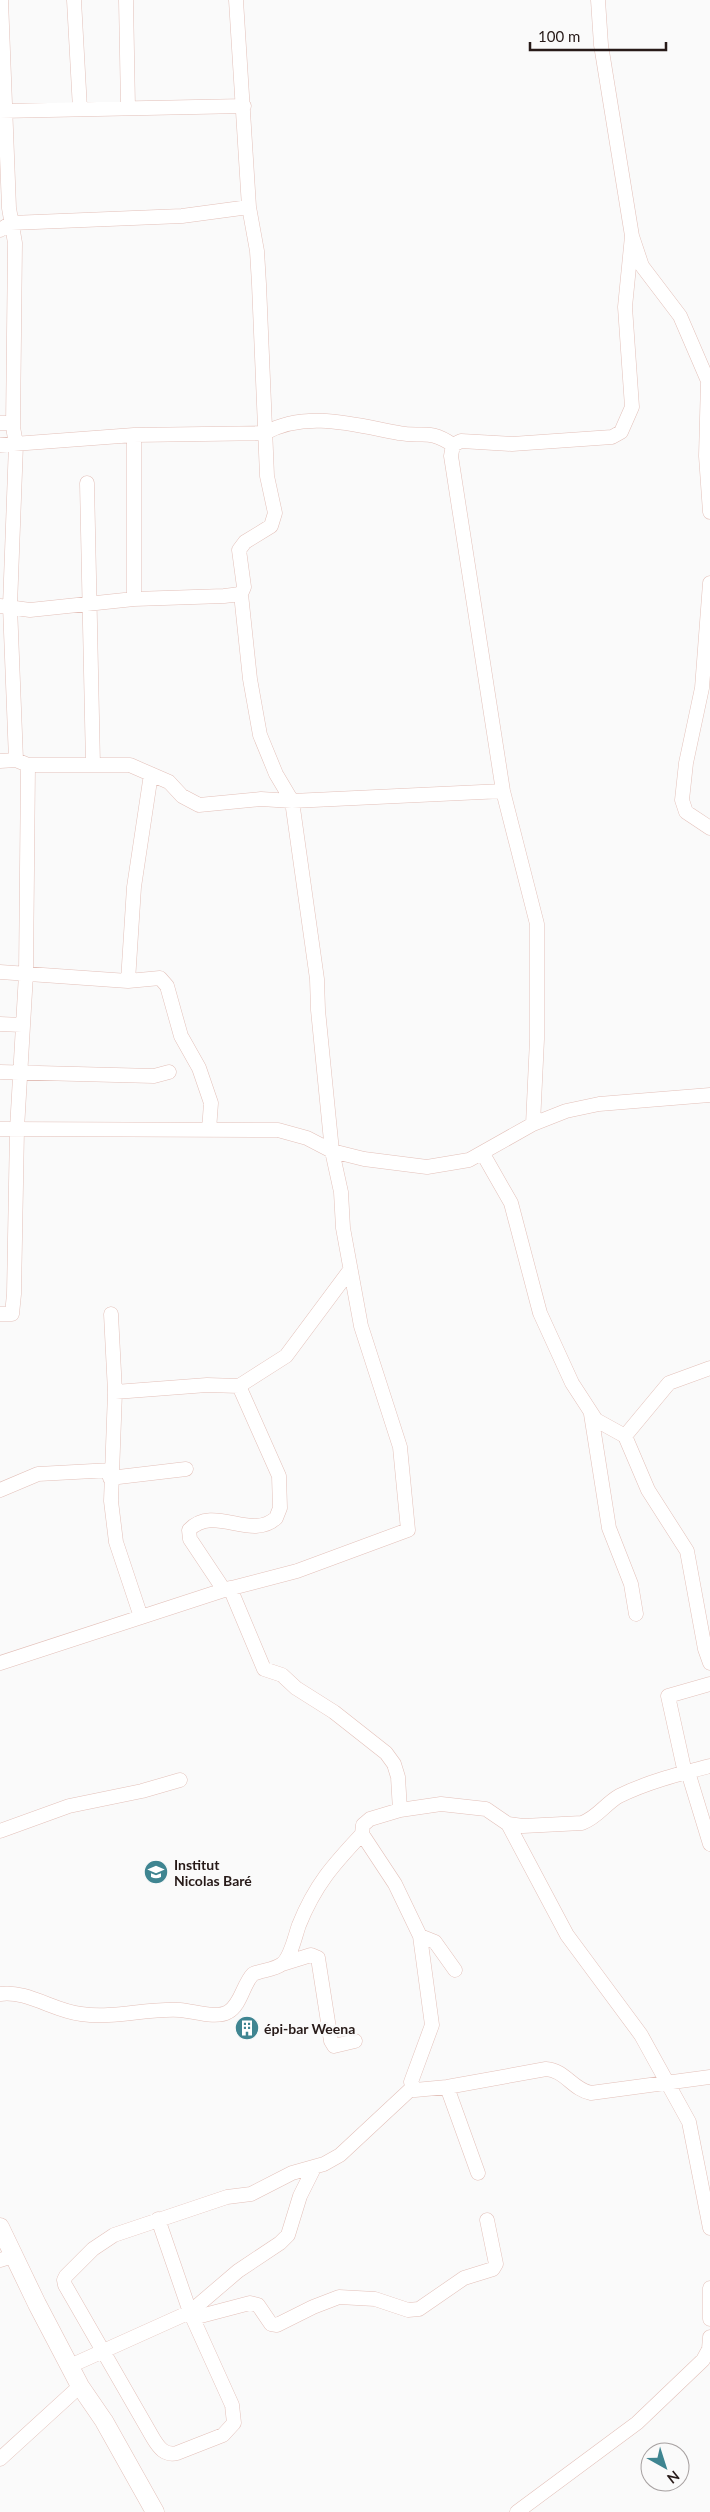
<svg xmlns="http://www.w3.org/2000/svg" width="710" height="2512" font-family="Lato,sans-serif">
<rect width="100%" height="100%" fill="#fafafa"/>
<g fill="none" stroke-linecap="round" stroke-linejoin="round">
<g stroke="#e3c0b9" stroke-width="15">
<path id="minor" d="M1 0 9 208 15 243 13 427 16 444 10 606 16 760
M74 0 80 109
M126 0 128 107
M598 0 601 45 632 236 642 266 680 316 708 381 706 456 710 512
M0 111 244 106
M0 230 11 223 182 216 249 207
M0 423 13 422
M134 435V599
M0 445 134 435 265 433C306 410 355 425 399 433 423 438 428 428 453 445
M87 483 93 765
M710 583 702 688 686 763 682 800 686 812 710 828
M0 606 30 610 134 599 224 596 241 594
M0 761 16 760 28 765H130L169 782 182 796 199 805 261 799 292 801 503 791
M0 972 128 981 160 978 167 986 181 1036 199 1068 211 1103 209 1130
M128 981 134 887 151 774
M0 1024 22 1025
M0 1072 154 1076 169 1072
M533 1124 537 1039V924L503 791 451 456 453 445 461 441 512 444 612 437 621 432 632 407 625 307 632 236
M0 1129 278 1130 307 1138 332 1151 364 1159 427 1167 469 1160 533 1124 566 1111 599 1104 710 1095
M483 1154 511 1203 540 1313 572 1383 596 1420 625 1436 648 1490 687 1551 705 1649 710 1663
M0 1314H12L14 1294 17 1129 26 974 28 765
M111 1314 115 1392 111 1501 116 1542 141 1617
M115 1392 207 1385 239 1386 286 1356 350 1270
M591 1414 609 1528 631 1584 636 1614
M625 1436 669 1383 710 1368
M110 1478 186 1469
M0 1490 38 1474 112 1470
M230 1588 264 1669 282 1675 296 1688 334 1712 386 1753 394 1764 398 1777 400 1810
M224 1590 190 1539 189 1530C214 1504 251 1541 276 1518L280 1508 279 1476 239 1386
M0 1663 224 1590 297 1571 408 1530 400 1447 361 1326 343 1228 341 1192 332 1151 318 1010 317 979 292 801 276 774 260 735 250 679 241 594 244 587 239 550 245 542 271 526 275 513 267 476 259 284 257 251 249 207 236 0
M710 1766C679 1774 647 1782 619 1796 605 1804 598 1817 582 1823L523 1826 508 1824 486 1809 441 1804 400 1810 370 1819 363 1825 362 1834 395 1884 420 1936 432 2025 411 2082 415 2090 447 2087 546 2069C565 2070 573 2090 591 2093L710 2077
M688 1772 710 1844
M685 1773 668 1696 710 1684
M508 1824 567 1935 641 2035 689 2122 710 2228
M0 1831 69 1806 142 1791 180 1780
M420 1936 435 1942 455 1970
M282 1964 311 1955 318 1958 331 2041 334 2046 355 2041
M0 1994C27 1990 54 2011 81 2014 114 2019 147 2008 180 2010 194 2011 216 2019 228 2012 241 2005 243 1984 253 1974 262 1970 274 1970 282 1964 291 1957 295 1936 299 1925 315 1885 333 1865 362 1834
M447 2087 478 2173
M314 2168 300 2196 288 2235 280 2243 238 2271 190 2312 232 2405 234 2423 223 2435 177 2453C165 2456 159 2448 153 2438L65 2285 64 2280 66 2276 93 2249 114 2235 227 2197 251 2194 292 2173 324 2164 340 2155 413 2087
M0 2260 13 2256
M710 2288V2319
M193 2318 250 2303 258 2305 271 2324 277 2325 313 2307 339 2297 375 2299 408 2310 419 2309 464 2278 493 2269 496 2264 487 2220
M70 2366 190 2312 158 2219
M0 2459 80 2386
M517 2512 637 2423 703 2360 709 2349 710 2337"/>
</g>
<g stroke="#e3c0b9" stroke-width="19">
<path id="major" d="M0 2227 37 2304 80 2386 104 2421 155 2512"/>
</g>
<use href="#minor" stroke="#fff" stroke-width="14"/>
<use href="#major" stroke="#fff" stroke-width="18"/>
</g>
<defs>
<g id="school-disc" transform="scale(1.25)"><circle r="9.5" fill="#3f8591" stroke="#fafafa"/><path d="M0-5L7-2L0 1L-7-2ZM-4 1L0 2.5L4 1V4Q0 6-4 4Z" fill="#fff"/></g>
<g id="building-disc" transform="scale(1.25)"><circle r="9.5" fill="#3f8591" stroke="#fafafa"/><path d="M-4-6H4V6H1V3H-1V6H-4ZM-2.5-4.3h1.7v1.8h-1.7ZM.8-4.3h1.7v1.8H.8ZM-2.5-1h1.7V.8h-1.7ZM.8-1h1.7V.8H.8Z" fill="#fff"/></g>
</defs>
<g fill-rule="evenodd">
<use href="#school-disc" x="156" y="1872"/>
<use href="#building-disc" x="247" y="2028"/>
</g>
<g text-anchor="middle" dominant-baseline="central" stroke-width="5" stroke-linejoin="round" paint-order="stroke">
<g font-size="14" font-weight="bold" fill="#271a18" stroke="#fafafa" text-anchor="start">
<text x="174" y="1864">Institut<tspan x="174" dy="16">Nicolas Baré</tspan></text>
<text x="264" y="2028">épi-bar Weena</text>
</g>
</g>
<g transform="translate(665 2467) rotate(141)"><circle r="24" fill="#fafafa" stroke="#a6a0a0"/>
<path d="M0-4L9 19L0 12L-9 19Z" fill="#3f8591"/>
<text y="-8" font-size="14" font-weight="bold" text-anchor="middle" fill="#271a18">N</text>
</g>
<path d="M530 42v8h136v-8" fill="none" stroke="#271a18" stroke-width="2.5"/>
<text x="538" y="42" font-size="15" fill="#271a18" stroke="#fafafa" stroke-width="4" paint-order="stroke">100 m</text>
</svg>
